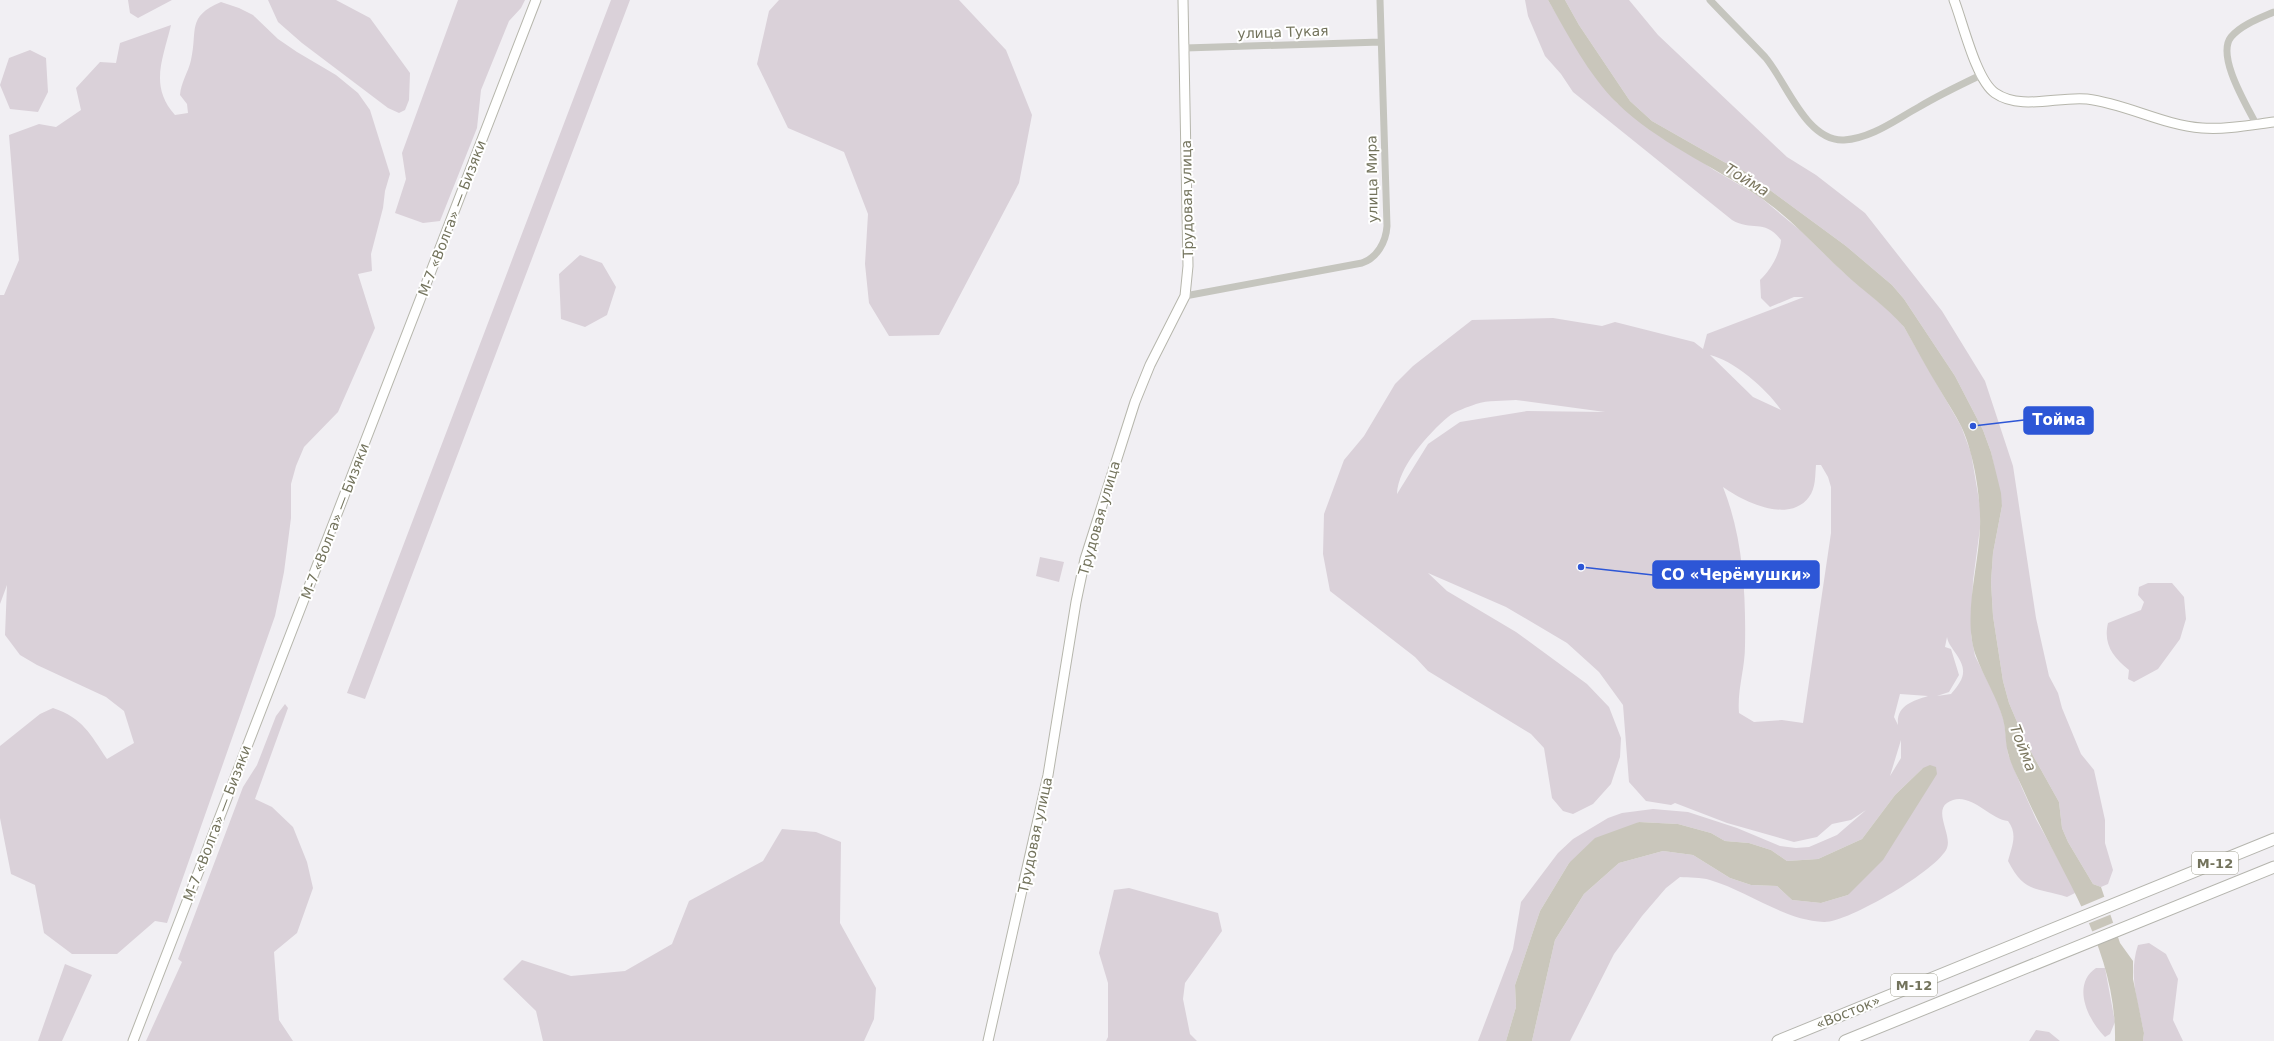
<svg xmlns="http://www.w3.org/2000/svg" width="2274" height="1041" font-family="'DejaVu Sans',sans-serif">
<rect width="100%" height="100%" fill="#f1eff3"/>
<path fill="#dad1d9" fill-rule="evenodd" d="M128 0H172L138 18 130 13Z
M268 0H336L370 18 410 73 409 100 405 110 399 113 388 108 302 43 278 22Z
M458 0H525L521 8 509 21 481 90 477 128 440 221 423 223 395 213 406 179 402 153Z
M611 0H630L365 699 347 693Z
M779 0H959L1006 50 1032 115 1019 183 939 335 889 336 869 303 865 264 868 214 844 152 788 128 757 64 769 11Z
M1525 0H1548L1585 61 1617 103 1714 170 1760 197 1801 231 1842 271 1894 315 1904 327 1961 426 1971 453 1980 506V528L1973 581 1971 635 1975 656 1997 700 2004 721 2008 754 2022 788 2036 819 2074 888 2075 893 2067 897C2036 887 2025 894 2008 861 2012 846 2018 834 2008 821 1989 819 1968 788 1947 803 1934 812 1952 835 1947 848 1938 870 1847 923 1824 922 1783 920 1748 891 1710 880 1701 877 1689 878 1680 877L1666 888 1642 916 1614 954 1570 1041H1532L1555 940 1584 894 1619 863 1663 851 1693 855 1730 878 1751 885 1777 886 1792 900 1821 903 1848 895 1923 768 1895 795 1862 839 1818 859 1787 861 1771 850 1749 843 1725 841 1711 833 1678 824 1639 822 1569 863 1540 911 1515 985 1516 1007 1506 1041H1478L1513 949 1521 902 1558 853 1573 839 1608 818 1622 813 1653 809 1688 812 1737 828 1780 846 1796 848 1809 847 1837 835 1866 810 1851 820 1832 824 1817 837 1794 842 1727 823 1675 803 1671 805 1646 801 1629 782 1623 705 1599 672 1567 643 1506 607 1428 573 1447 591 1516 632 1587 684 1609 707 1621 738 1620 757 1611 784 1593 804 1573 814 1563 811 1552 798 1544 748 1531 734 1428 671 1415 657 1330 591 1323 554 1324 514 1344 460 1364 436 1395 384 1413 366 1472 320 1553 318 1602 326 1615 322 1694 342 1703 349 1707 334 1804 297H1794L1770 307 1761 298 1760 280C1770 271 1780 254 1781 240 1764 218 1752 232 1732 220L1573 92 1561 74 1545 56 1528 16ZM1710 355C1733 360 1768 390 1781 410L1753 397ZM1516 400 1605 412 1527 411 1460 422 1428 444 1397 494C1398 467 1428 434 1448 417 1455 411 1468 407 1476 404 1488 400 1503 401 1516 400ZM1816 465H1821L1828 477 1831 487V533L1803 723 1782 720 1754 722 1739 713C1737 690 1745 669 1745 646 1746 593 1743 537 1723 487 1744 502 1789 524 1809 497 1816 488 1815 475 1816 465ZM1947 637C1948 643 1951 646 1954 651 1968 670 1965 678 1951 694L1937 696 1949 692 1959 675 1951 649 1945 647ZM1900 694 1928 696C1912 701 1896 706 1898 725L1894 717ZM1901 740V758L1890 776Z
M1565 0H1629L1658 35 1787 157 1816 175 1865 213 1942 311 1985 381 2013 466 2036 618 2049 676 2058 693 2062 708 2081 754 2094 770 2105 820V843L2113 870 2108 884 2101 887 2093 884 2068 842 2062 828 2059 802 2026 743 2009 703 2003 681 1993 616 1991 582 1993 553 2002 506 1991 452 1983 430 1955 376 1904 299 1892 285 1846 246 1744 171 1724 162 1652 121 1630 101 1579 25Z
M221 2 239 8 253 15 278 39 297 52 336 75 358 93 370 110 390 174 385 191 383 208 371 254 372 271 358 274 375 328 338 412 304 447 296 466 291 484V518L284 572 275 616 167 923 155 921 117 954H72L44 933 35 885 11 874 0 818V746L40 714 53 708C83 718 90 734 107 759L134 743 124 711 106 697 37 665 20 655 5 635 7 585 0 604V295H4L19 260 9 135 39 124 56 127 81 110 76 88 100 62 116 63 120 43 171 25C163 59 149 86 175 115L188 113 187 104 180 95C181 82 188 73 191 60 198 30 186 17 221 2Z
M30 50 46 58 48 92 38 112 10 109 0 85 9 58Z
M580 255 602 263 616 287 607 315 585 327 561 319 559 274Z
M1040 557 1064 562 1059 582 1036 576Z
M2148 583H2172L2184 597 2186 619 2180 639 2158 669 2134 682 2128 679 2129 670C2113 657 2103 644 2108 623L2141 610 2144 602 2138 595 2139 587Z
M285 704 288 708 255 799 272 807 293 827 307 862 313 888 297 933 274 952 279 1020 293 1041H146L182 962 178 959 243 787 257 765 276 716Z
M782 829 816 832 841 842 840 923 876 988 874 1019 864 1041H543L536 1011 503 979 522 960 571 976 625 971 672 944 689 901 763 861Z
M1129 888 1218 913 1222 931 1185 983 1183 999 1190 1034 1197 1041H1106L1108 1037V983L1099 953 1114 890Z
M2149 943 2166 954 2178 979 2173 1020 2183 1041H2143L2144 1033C2138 1003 2128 975 2138 945Z
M65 964 92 975 62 1041H38Z
M2096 968H2105L2115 1022 2110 1034 2105 1037C2088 1020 2071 985 2096 968Z
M2036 1030 2049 1032 2060 1041H2029Z"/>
<path fill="#c9c6bb" d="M1548 0H1565L1579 25 1630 101 1652 121 1724 162 1744 171 1846 246 1892 285 1904 299 1955 376 1983 430 1991 452 2001 493 2002 506 1993 553 1991 582 1993 616 2003 681 2009 703 2026 743 2059 802 2062 828 2068 842 2093 884 2101 887 2120 943 2133 961V979L2144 1033 2143 1041H2115C2117 946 2059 872 2023 789 2018 778 2011 765 2008 753 2005 742 2006 730 2003 719 1997 697 1984 678 1976 656 1962 618 1979 566 1980 527 1981 498 1974 453 1961 426 1955 414 1947 402 1940 390 1927 369 1916 348 1904 327 1886 306 1863 291 1843 272 1816 247 1790 217 1758 196 1711 165 1657 142 1617 103 1588 74 1568 35 1548 0Z
M1930 765 1936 767 1937 774 1883 860 1848 895 1821 903 1792 900 1777 886 1751 885 1730 878 1693 855 1663 851 1619 863 1584 894 1555 940 1532 1041H1506L1516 1007 1515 985 1540 911 1569 863 1595 838 1639 822 1678 824 1711 833 1725 841 1749 843 1771 850 1787 861 1818 859 1862 839 1895 795 1923 768Z"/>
<path fill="#f1eff3" d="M2106 896 2112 914 2087 924 2080 907Z
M2115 922 2120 936 2096 945 2091 932Z"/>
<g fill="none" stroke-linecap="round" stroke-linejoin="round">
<g stroke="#b6b6ac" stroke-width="11">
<path id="secondary" d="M1954 0C1963 23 1976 80 1995 93 2021 111 2058 96 2087 99 2127 104 2162 125 2202 128 2225 130 2251 125 2274 122
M133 1041 536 0
M988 1041 1048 775 1076 602 1085 559 1135 402 1150 365 1185 296 1188 266 1183 0"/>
</g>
<g stroke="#b5b5ae" stroke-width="13">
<path id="primary" d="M1778 1041 2274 839
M1845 1041 2274 867"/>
</g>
<path stroke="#c5c5be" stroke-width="7" d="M1710 0C1728 19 1747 38 1765 57 1786 81 1806 142 1844 140 1872 138 1895 120 1919 107 1939 95 1960 85 1981 75
M1185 48 1381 42
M2256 124C2247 106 2216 56 2231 37 2241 25 2260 18 2274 12
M1185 296 1362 263C1377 258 1386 242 1387 226L1380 0"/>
<use href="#secondary" stroke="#fff" stroke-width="9"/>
<use href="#primary" stroke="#fff" stroke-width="11"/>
</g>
<g text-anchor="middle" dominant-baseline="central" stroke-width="4" stroke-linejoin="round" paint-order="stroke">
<g fill="#fff" stroke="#9d9d8d" stroke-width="1">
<rect x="2192" y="852" width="46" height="22" rx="3"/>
<rect x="1891" y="974" width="46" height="22" rx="3"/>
</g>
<g font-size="13" font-weight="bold" fill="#73735c">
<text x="2215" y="863">М-12</text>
<text x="1914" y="985">М-12</text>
</g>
<g font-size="14" fill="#73735c" stroke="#fff">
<text transform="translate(1283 32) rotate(-2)">улица Тукая</text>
<text transform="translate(1372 179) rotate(-91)">улица Мира</text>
<text transform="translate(1187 199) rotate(-91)">Трудовая улица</text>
<text transform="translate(452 218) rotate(-69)">М-7 «Волга» — Бизяки</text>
<text transform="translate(1099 518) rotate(-74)">Трудовая улица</text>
<text transform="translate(335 521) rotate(-69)">М-7 «Волга» — Бизяки</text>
<text transform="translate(217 823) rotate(-69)">М-7 «Волга» — Бизяки</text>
<text transform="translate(1035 835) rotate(-78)">Трудовая улица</text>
<text transform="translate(1848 1012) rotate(-22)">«Восток»</text>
</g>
<g font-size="15" font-style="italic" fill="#7c7760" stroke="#fff">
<text transform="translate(1747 180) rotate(31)">Тойма</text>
<text transform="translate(2023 748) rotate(69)">Тойма</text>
</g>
</g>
<path fill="none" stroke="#2d56d6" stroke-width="1.5" d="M1973 426L2024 420M1581 567L1653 575"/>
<g fill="#2d56d6" stroke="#fff" stroke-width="1.5">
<circle cx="1973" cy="426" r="4"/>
<circle cx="1581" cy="567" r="4"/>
</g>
<g fill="#2d56d6" stroke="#2d56d6" stroke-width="1.5">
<rect x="2024" y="407" width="69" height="27" rx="4"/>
<rect x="1653" y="561" width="166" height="27" rx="4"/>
</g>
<g font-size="15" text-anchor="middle" font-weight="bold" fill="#fff">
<text x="2059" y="425">Тойма</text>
<text x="1736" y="580">СО «Черёмушки»</text>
</g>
</svg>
